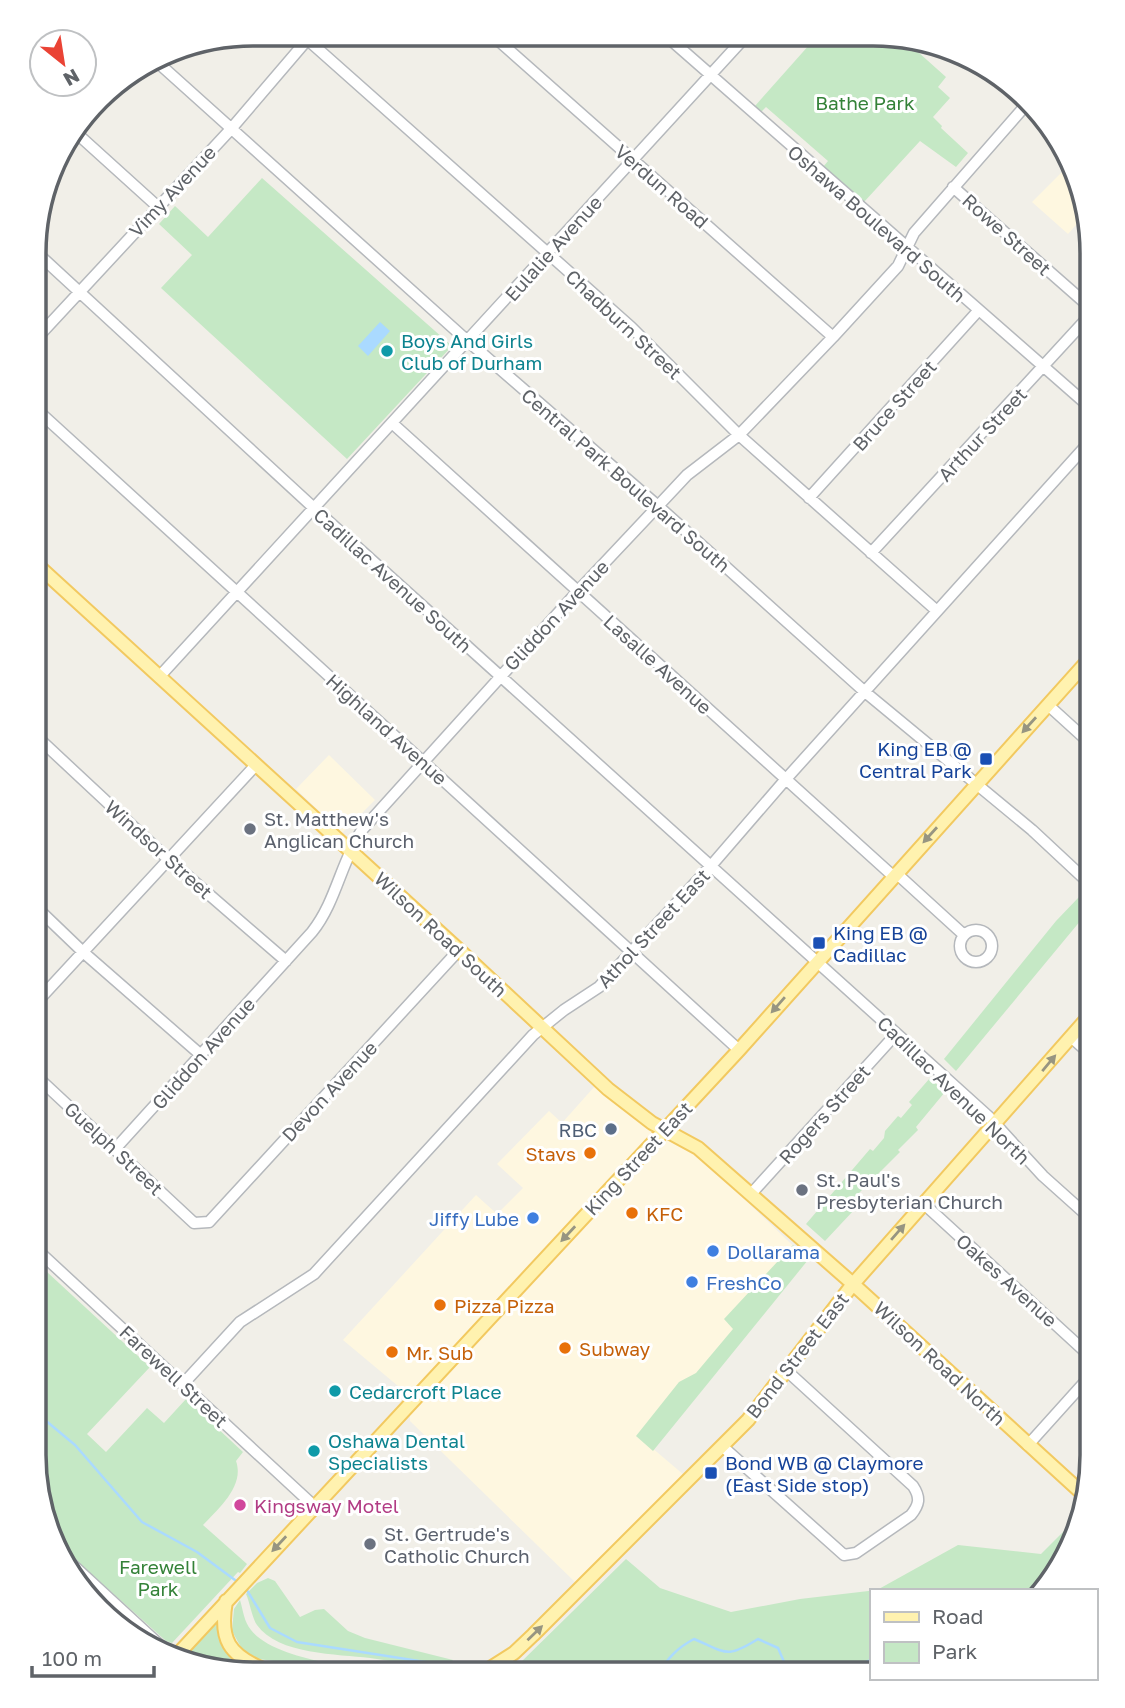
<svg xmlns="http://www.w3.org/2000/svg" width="1125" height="1708" font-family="'Golos Text',sans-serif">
<rect width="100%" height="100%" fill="#f1efe8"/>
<path fill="#fef7e0" d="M1071 163 1075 168 1084 216 1068 234 1032 202Z
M329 755 375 800 342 833 296 789Z
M595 1086 616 1102 692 1149 808 1260 651 1447 684 1475 577 1584 410 1421V1396L343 1340 476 1195 497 1214 523 1188 497 1164 549 1111 562 1123Z"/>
<path fill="#c5e8c5" d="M818 35H899L946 77 938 87 950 98 933 117 942 126 941 128 968 153 956 167 920 141 864 202 823 167 828 161 766 107 761 112 755 106Z
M262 178 452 346 347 459 161 288 192 255 159 224 175 206 208 237Z
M1079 897 1091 908 956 1071 944 1059 1056 921Z
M930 1078 945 1092 916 1127 918 1130 898 1150 900 1152 848 1204 854 1210 825 1241 806 1224 870 1149 873 1151 884 1138 885 1131 898 1116 901 1118 912 1105 909 1102Z
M793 1245 808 1260 653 1451 636 1436 679 1382 696 1373 733 1329 724 1319Z
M34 1260 150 1367 87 1434 106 1452 147 1408 164 1423 186 1399 243 1452 236 1461C245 1486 218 1509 203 1525L247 1564 240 1573 238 1572 172 1643 166 1641 49 1536 33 1456Z
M1074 1521 1055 1578 1042 1591H871V1675L505 1674 519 1664 626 1559 660 1588 731 1612 800 1599 877 1590 958 1545 1041 1554Z
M268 1578 275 1581 300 1617 315 1610 324 1609 348 1631 365 1638 453 1660 446 1667C420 1665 395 1662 370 1658 338 1654 278 1655 257 1625 252 1618 250 1603 246 1594L257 1583Z
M240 1600C243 1610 244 1622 251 1630 277 1663 375 1670 416 1673H330L290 1663 251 1658 243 1651 232 1631 234 1609Z
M217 1623 219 1624C223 1641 225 1659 244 1665L216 1669 183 1656Z"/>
<path fill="#aadaff" d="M380 322 390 331 368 356 358 346Z"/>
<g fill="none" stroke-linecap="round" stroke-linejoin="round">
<path stroke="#aadaff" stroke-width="2.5" d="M33 1410 75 1445 142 1522 197 1552 239 1583
M245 1587 270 1628 297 1642 451 1666
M1029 1591 1055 1578
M658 1674C668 1658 677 1648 694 1639 727 1653 726 1659 758 1639L778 1648 785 1664 827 1672 828 1675
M851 1675 861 1664 871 1660"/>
<g stroke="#b5b8bc" stroke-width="13">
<path id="minor" d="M300 33 631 327 739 435 937 611
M491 34 833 337
M664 34 1092 409
M155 60 462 336 658 506 865 692 1032 830 1091 885
M73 130 157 206
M953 187 1092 309
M35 251 315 509 988 1116 1043 1176 1091 1219
M35 340 231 129 307 40
M35 408 739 1050
M392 423 893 876
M809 498 978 311
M871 553 1092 313
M159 677 747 35
M1048 705 1092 745
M34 734 168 859 286 961
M896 873 964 935
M34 905 83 952 201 1055
M960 946a16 16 0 1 1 32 0a16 16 0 1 1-32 0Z
M34 1005 255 766
M1071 1037 1091 1055
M34 1074 194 1223 209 1222 459 950
M116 1148 312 932C336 902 341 862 362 830L578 591 658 506 687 475 739 435 833 337 898 266 914 233 1026 105
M751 1194 896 1034
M923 1203 1091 1357
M34 1247 314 1506
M183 1384 240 1322 314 1274 533 1035 564 1010 599 987 710 867 786 779 1092 439
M1028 1445 1091 1375
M722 1446 844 1555 856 1553 911 1515C919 1505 921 1498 913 1486L787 1371
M62 1555 163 1648"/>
</g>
<g stroke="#f2c960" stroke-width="16">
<path id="major" d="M35 563 459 950 608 1089 652 1123 698 1148 853 1284 1083 1494
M226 1601C219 1640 229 1655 265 1670
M178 1654 739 1050 1092 656
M223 1673 265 1670 286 1673
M481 1674 514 1653 533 1635 748 1420 853 1284 1091 1014"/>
</g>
<use href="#minor" stroke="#fff" stroke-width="10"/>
<use href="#major" stroke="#fff2af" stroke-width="12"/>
</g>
<defs><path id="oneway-solid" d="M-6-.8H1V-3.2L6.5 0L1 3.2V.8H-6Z" transform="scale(1.75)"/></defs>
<g fill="#979581">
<use href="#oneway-solid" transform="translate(1029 725) rotate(132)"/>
<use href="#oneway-solid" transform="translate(930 835) rotate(132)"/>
<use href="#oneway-solid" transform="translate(778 1005) rotate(131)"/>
<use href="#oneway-solid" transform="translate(1049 1063) rotate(-50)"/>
<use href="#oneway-solid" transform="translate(898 1232) rotate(-49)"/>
<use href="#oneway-solid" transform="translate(568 1234) rotate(133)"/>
<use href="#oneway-solid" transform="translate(279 1544) rotate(133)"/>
<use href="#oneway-solid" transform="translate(535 1633) rotate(-44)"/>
</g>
<g fill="#0f9aa8" stroke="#fff" stroke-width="2.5">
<circle cx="387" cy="351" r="7"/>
<circle cx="335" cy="1391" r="7"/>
<circle cx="314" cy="1451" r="7"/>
</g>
<g fill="#1a4fb4" stroke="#fff" stroke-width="2.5">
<rect x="979" y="752" width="14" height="14" rx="3.5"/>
<rect x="812" y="936" width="14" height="14" rx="3.5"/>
<rect x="704" y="1466" width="14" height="14" rx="3.5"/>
</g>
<g fill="#6b7280" stroke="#fff" stroke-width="2.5">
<circle cx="250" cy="829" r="7"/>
<circle cx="802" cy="1190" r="7"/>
<circle cx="370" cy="1544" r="7"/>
</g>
<circle fill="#5c6f8a" stroke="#fff" stroke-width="2.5" cx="611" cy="1129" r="7"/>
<g fill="#e8710a" stroke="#fff" stroke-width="2.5">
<circle cx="590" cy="1153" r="7"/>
<circle cx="632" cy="1213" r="7"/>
<circle cx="440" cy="1305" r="7"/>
<circle cx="565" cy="1348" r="7"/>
<circle cx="392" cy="1352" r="7"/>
</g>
<g fill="#3f7fe0" stroke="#fff" stroke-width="2.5">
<circle cx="533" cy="1218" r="7"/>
<circle cx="713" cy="1251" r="7"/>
<circle cx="692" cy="1282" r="7"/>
</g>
<circle fill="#d1479c" stroke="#fff" stroke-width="2.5" cx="240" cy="1505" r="7"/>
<g text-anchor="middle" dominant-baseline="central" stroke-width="6" stroke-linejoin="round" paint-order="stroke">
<g font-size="19" fill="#348238" stroke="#fff">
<text x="865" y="102">Bathe Park</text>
<text x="158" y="1566">Farewell<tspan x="158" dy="22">Park</tspan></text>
</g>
<g font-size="19" fill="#5f6368" stroke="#fff">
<text transform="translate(662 186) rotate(41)">Verdun Road</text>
<text transform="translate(172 191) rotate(-47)">Vimy Avenue</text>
<text transform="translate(877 223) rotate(41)">Oshawa Boulevard South</text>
<text transform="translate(1007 234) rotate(42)">Rowe Street</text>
<text transform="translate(553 248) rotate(-48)">Eulalie Avenue</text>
<text transform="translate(624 324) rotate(43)">Chadburn Street</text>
<text transform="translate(894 405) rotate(-48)">Bruce Street</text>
<text transform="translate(982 434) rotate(-47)">Arthur Street</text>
<text transform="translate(626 480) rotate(41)">Central Park Boulevard South</text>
<text transform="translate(393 580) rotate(42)">Cadillac Avenue South</text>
<text transform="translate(556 615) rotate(-47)">Gliddon Avenue</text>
<text transform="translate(658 664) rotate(42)">Lasalle Avenue</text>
<text transform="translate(387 729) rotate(42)">Highland Avenue</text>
<text transform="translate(159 849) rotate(42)">Windsor Street</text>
<text transform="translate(653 928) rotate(-47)">Athol Street East</text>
<text transform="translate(441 934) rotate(43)">Wilson Road South</text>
<text transform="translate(203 1053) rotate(-48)">Gliddon Avenue</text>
<text transform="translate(954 1090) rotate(44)">Cadillac Avenue North</text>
<text transform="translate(329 1091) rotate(-47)">Devon Avenue</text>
<text transform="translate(824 1114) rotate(-48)">Rogers Street</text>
<text transform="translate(114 1148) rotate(43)">Guelph Street</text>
<text transform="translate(638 1158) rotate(-47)">King Street East</text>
<text transform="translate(1007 1280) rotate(42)">Oakes Avenue</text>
<text transform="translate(797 1355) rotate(-52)">Bond Street East</text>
<text transform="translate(940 1363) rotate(43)">Wilson Road North</text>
<text transform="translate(174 1376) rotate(43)">Farewell Street</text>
</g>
<g font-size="19" fill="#0d838f" stroke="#fff" text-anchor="start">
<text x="401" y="340">Boys And Girls<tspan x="401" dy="22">Club of Durham</tspan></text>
<text x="349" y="1391">Cedarcroft Place</text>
<text x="328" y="1440">Oshawa Dental<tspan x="328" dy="22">Specialists</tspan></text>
</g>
<g font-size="19" fill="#164399" stroke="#fff" text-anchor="start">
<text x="972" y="748" text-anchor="end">King EB @<tspan x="972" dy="22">Central Park</tspan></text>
<text x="833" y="932">King EB @<tspan x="833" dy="22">Cadillac</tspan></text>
<text x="725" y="1462">Bond WB @ Claymore<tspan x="725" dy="22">(East Side stop)</tspan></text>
</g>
<g font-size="19" fill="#5b616d" stroke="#fff" text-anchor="start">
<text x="264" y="818">St. Matthew's<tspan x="264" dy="22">Anglican Church</tspan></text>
<text x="816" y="1179">St. Paul's<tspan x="816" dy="22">Presbyterian Church</tspan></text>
<text x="384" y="1533">St. Gertrude's<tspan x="384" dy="22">Catholic Church</tspan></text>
</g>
<g font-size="19" fill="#4e5e75" stroke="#fff" text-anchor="end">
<text x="597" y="1129">RBC</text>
</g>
<g font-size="19" fill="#c56008" stroke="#fff" text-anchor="start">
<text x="576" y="1153" text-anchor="end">Stavs</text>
<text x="646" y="1213">KFC</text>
<text x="454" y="1305">Pizza Pizza</text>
<text x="579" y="1348">Subway</text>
<text x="406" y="1352">Mr. Sub</text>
</g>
<g font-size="19" fill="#366cbe" stroke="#fff" text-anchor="start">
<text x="519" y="1218" text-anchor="end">Jiffy Lube</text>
<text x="727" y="1251">Dollarama</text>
<text x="706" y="1282">FreshCo</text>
</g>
<g font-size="19" fill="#b23c85" stroke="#fff" text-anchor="start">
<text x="254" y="1505">Kingsway Motel</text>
</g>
</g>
<path d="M0 0H1125V1708H0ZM253 46H873A207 207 0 0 1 1080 253V1455A207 207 0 0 1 873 1662H253A207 207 0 0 1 46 1455V253A207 207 0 0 1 253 46Z" fill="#fff" fill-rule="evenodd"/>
<path fill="none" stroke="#5f6368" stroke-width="3.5" d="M253 46H873A207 207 0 0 1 1080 253V1455A207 207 0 0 1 873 1662H253A207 207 0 0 1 46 1455V253A207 207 0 0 1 253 46Z"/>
<rect x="870" y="1589" width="228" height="91" fill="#ffffff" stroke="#bfc1c3" stroke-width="2"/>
<rect x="884" y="1612" width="35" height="10" fill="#fff2af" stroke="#bfc1c3" stroke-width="2"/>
<text x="932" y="1624" font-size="21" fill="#5f6368">Road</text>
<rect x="884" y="1642" width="35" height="21" fill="#c5e8c5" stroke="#bfc1c3" stroke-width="2"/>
<text x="932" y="1659" font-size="21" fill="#5f6368">Park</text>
<g transform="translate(63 63) rotate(150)"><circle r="33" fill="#ffffff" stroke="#bfc1c3" stroke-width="2"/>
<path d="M0-5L12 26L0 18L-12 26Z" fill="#ea4335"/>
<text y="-10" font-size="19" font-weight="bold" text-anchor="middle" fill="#5f6368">N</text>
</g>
<path d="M32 1666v10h122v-10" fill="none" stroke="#5f6368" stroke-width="3.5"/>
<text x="42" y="1666" font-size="21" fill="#5f6368" stroke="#ffffff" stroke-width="5" paint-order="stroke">100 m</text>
</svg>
